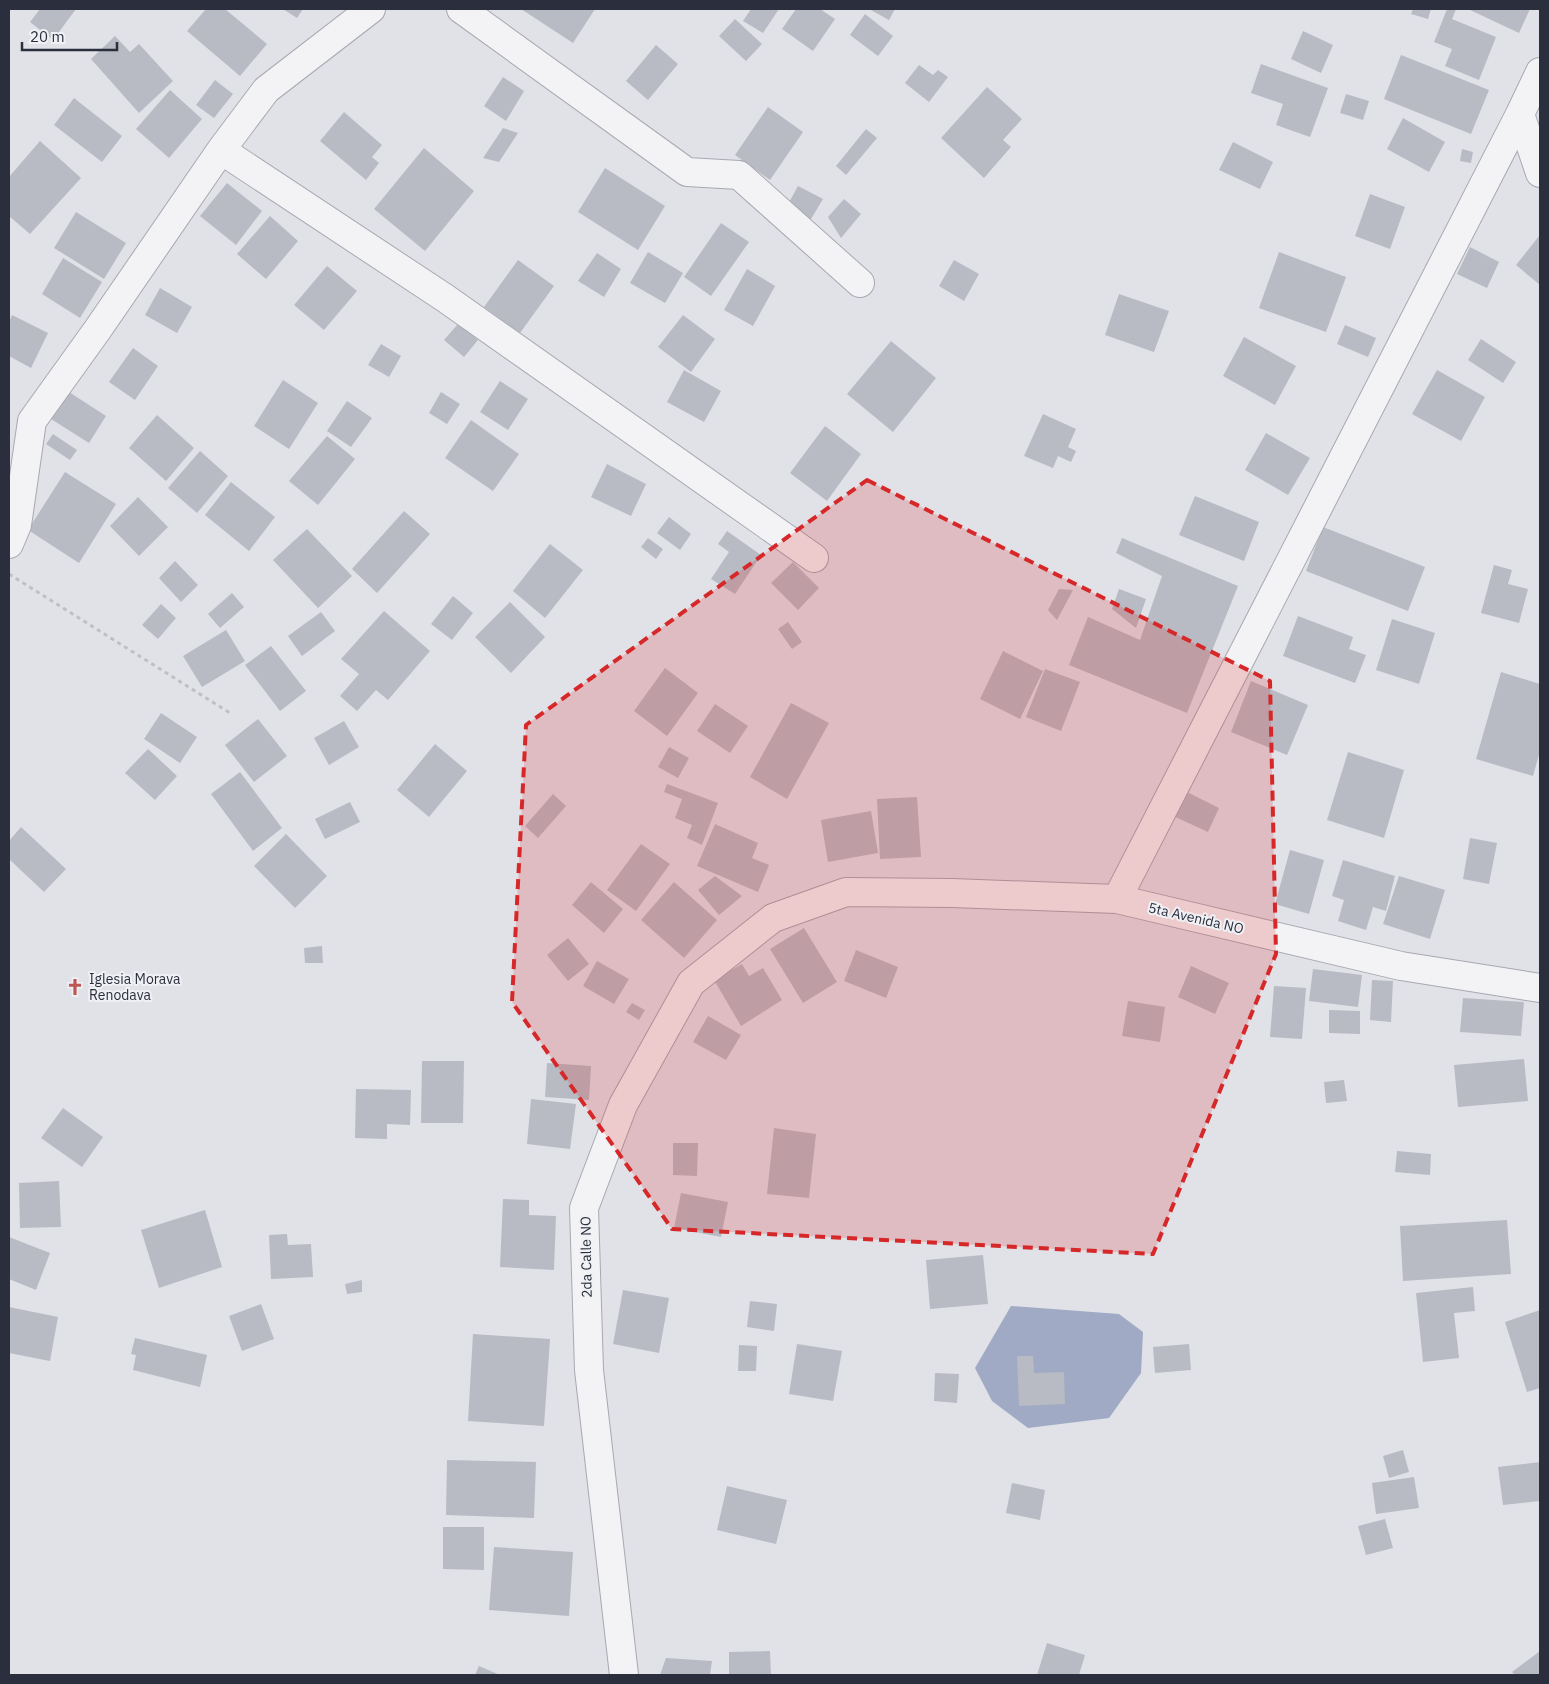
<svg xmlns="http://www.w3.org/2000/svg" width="1549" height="1684" font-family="'IBM Plex Sans',sans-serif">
<rect width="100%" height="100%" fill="#e1e2e8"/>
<path fill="#a0aac4" d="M1011 1306 1119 1314 1143 1332 1141 1373 1109 1418 1028 1428 992 1401 975 1368Z"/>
<path fill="#b8bbc4" d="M40 9H76L53 40 30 22Z
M206 9H225L267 44 240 76 187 31Z
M283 9H303L297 18Z
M521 9H595L573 43Z
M751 9H779L763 33 743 21Z
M796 9H820L835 19 813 51 782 29Z
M869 9H895L889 20Z
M1413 9H1431L1428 19 1411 14Z
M1447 9H1456L1452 19 1496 37 1479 80 1445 66 1452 49 1434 42Z
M1468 9H1530L1519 33Z
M865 14 893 36 878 56 850 35Z
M735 19 762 44 746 61 719 36Z
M1303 31 1333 45 1321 73 1291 59Z
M115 36 130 52 139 44 173 81 139 113 91 59Z
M656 45 678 64 648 100 626 81Z
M1401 55 1489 90 1471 134 1384 99Z
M1261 64 1328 88 1310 137 1276 125 1283 104 1251 93Z
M919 65 933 75 938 70 948 77 929 102 905 83Z
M503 77 524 91 506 121 484 106Z
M215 80 233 94 214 118 196 105Z
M987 87 1022 119 1003 140 1011 147 984 178 941 138Z
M170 90 202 119 169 158 136 129Z
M1346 94 1369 101 1363 120 1340 113Z
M74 98 122 136 102 162 54 125Z
M768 107 803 132 770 180 735 155Z
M344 112 382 145 372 157 379 163 366 180 320 141Z
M1403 118 1445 142 1429 172 1387 149Z
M503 128 518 133 499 162 483 158Z
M866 129 877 138 846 175 836 166Z
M40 141 81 178 30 234 9 216V177Z
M1233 142 1273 162 1260 189 1219 170Z
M424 148 474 191 425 251 374 209Z
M1462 149 1473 152 1471 163 1460 161Z
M605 168 665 206 638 250 578 212Z
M227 183 262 211 236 245 200 216Z
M798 186 823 199 811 219 787 206Z
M1370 194 1405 207 1390 249 1355 236Z
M844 199 861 214 841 238 828 217Z
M76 212 126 243 104 279 54 248Z
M270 216 298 241 266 279 237 254Z
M721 223 749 242 711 296 684 277Z
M1540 235V285L1516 265Z
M1470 247 1499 262 1487 288 1457 274Z
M648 252 683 273 665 303 630 283Z
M1279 252 1346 277 1326 332 1259 308Z
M597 253 621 269 604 297 578 281Z
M63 258 102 282 80 318 42 294Z
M518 260 554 286 520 333 484 307Z
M954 260 979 274 964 301 939 286Z
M327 266 357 291 324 330 294 305Z
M747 269 775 286 753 326 724 310Z
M160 288 192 307 177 333 145 315Z
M1119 294 1169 311 1154 352 1105 335Z
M12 315 48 333 31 368 9 356V322Z
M683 315 715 339 691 372 658 347Z
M458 324 478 340 464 357 444 340Z
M1345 325 1376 338 1368 357 1337 344Z
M1244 337 1296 366 1275 405 1223 376Z
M1481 339 1516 362 1503 383 1468 360Z
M891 341 936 378 893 432 847 394Z
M381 344 401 356 389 377 368 365Z
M133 348 158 366 135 400 109 382Z
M684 370 721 391 704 422 667 402Z
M1437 370 1485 397 1461 441 1412 414Z
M283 380 318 403 289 449 254 426Z
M500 381 528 399 508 430 480 412Z
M69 392 106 416 89 443 51 419Z
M441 392 460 404 447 424 429 413Z
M347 401 372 418 351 447 327 431Z
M1043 414 1076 429 1068 447 1076 451 1071 462 1058 456 1053 468 1024 456Z
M157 415 194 448 166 481 129 448Z
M471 420 519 454 493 491 445 458Z
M825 426 861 454 827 501 790 473Z
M1266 433 1310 458 1288 495 1245 470Z
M53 434 77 450 70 460 46 444Z
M327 436 355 459 318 505 289 481Z
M200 451 228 476 197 513 168 488Z
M607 464 646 484 631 516 591 497Z
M65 472 116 504 79 563 28 530Z
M231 482 275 517 249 551 205 515Z
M1195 496 1259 522 1244 561 1179 535Z
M138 497 168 527 139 556 110 526Z
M404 511 430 534 377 593 352 569Z
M669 517 691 534 680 550 657 533Z
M1323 527 1425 567 1408 611 1306 571Z
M307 529 352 576 318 608 273 560Z
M727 531 761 555 735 594 711 579 729 552 718 544Z
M648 538 663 549 656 559 641 547Z
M1122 538 1238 586 1187 713 1069 665 1088 617 1140 640 1162 576 1116 553Z
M550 544 583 570 545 618 513 591Z
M175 561 198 585 181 602 159 578Z
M793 562 819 588 798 610 771 583Z
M1494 565 1512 570 1508 584 1528 589 1519 623 1481 613Z
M1059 589 1073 590 1057 620 1048 610Z
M1119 589 1146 599 1136 628 1112 609Z
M232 593 244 607 220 628 208 614Z
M453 596 473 613 452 640 431 624Z
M510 602 545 637 511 673 475 637Z
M161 604 176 618 158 639 142 625Z
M384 611 430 651 388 700 376 690 357 711 340 696 359 674 341 659Z
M321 612 335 631 302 656 288 636Z
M1298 616 1353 637 1349 649 1366 655 1355 683 1283 656Z
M1392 619 1435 633 1419 684 1376 670Z
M788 622 802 642 792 649 778 629Z
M226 630 245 661 202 687 183 656Z
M271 646 306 691 280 711 245 665Z
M1003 651 1043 671 1020 719 980 699Z
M665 668 698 693 667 736 634 711Z
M1045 669 1080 682 1061 731 1026 717Z
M1501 672 1540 684V751L1533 776 1476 759Z
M1251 681 1308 705 1287 755 1231 732Z
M791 703 829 723 787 799 750 777Z
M715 704 748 726 730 753 697 731Z
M161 713 197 737 180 763 144 739Z
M258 719 287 756 254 782 225 745Z
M344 721 359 747 329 765 314 738Z
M435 744 467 771 429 817 397 790Z
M669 747 689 758 678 778 658 767Z
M148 749 177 776 155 800 125 773Z
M1348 752 1404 770 1384 838 1327 820Z
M240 772 282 828 253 851 211 794Z
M667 784 718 803 702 845 687 838 692 825 675 818 682 799 664 792Z
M1183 790 1219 808 1208 832 1171 815Z
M553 794 566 806 538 838 525 826Z
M917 797 921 857 880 859 877 799Z
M350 802 360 822 325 839 315 819Z
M871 811 878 853 828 862 821 820Z
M715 824 758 843 752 858 769 865 758 892 697 866Z
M21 827 66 869 44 892 9 859V841Z
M286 834 327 876 295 908 254 866Z
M1470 838 1497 843 1489 884 1463 879Z
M641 844 670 864 636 911 607 890Z
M1290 850 1324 860 1309 914 1275 904Z
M1343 860 1395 876 1386 911 1373 907 1366 930 1338 921 1344 900 1332 896Z
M715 876 742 896 719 915 698 890Z
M1399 876 1445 890 1430 939 1383 924Z
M591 882 623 909 604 933 572 905Z
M674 882 717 920 684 958 641 920Z
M804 928 837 982 803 1003 770 949Z
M568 938 589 964 568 981 547 955Z
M322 946 323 963H305L304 948Z
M856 950 898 967 886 998 844 981Z
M597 961 629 979 614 1004 583 986Z
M742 964 749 976 763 968 782 1000 741 1026 714 980Z
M1191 966 1229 983 1215 1014 1178 997Z
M1313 969 1362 975 1358 1007 1309 1001Z
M1372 980 1393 981 1391 1022 1370 1020Z
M1274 986 1306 988 1302 1039 1270 1037Z
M1463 998 1524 1002 1521 1036 1460 1032Z
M1128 1001 1165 1007 1160 1042 1122 1036Z
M632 1003 645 1010 639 1020 626 1012Z
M1329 1010 1360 1011V1034L1329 1033Z
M708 1016 741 1035 726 1060 693 1042Z
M1524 1059 1528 1101 1458 1107 1454 1065Z
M422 1061H464L463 1123H421Z
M547 1063 591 1066 589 1100 545 1097Z
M1344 1080 1347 1101 1326 1103 1324 1082Z
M356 1089 411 1090 410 1125 387 1124V1139L355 1138Z
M531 1099 576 1104 570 1149 527 1144Z
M63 1108 103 1137 82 1167 41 1138Z
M774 1128 816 1134 809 1198 767 1194Z
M673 1143H698L697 1176 673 1175Z
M1397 1151 1431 1154 1430 1175 1395 1172Z
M59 1181 61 1227 20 1228 19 1183Z
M681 1193 728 1202 721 1237 674 1228Z
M503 1199 529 1200V1215L556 1216 554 1270 500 1267Z
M205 1210 222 1267 159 1288 141 1230Z
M1507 1220 1511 1274 1403 1281 1400 1226Z
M287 1234 288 1245 311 1244 313 1277 271 1279 269 1235Z
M9 1237 50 1253 36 1290 9 1279Z
M983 1255 988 1304 930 1309 926 1260Z
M362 1280V1292L347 1294 345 1284Z
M1473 1287 1475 1311 1454 1313 1459 1358 1423 1362 1416 1293Z
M623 1290 669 1298 659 1353 613 1344Z
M750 1301 777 1304 774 1331 747 1327Z
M261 1304 274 1339 242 1351 229 1316Z
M9 1307 58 1317 50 1361 9 1353Z
M1540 1310V1388L1527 1392 1505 1322Z
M473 1334 550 1339 544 1426 468 1421Z
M135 1338 207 1355 200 1387 133 1370 136 1355 131 1354Z
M797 1344 842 1351 833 1401 789 1394Z
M1189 1344 1191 1370 1155 1373 1153 1347Z
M739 1345 757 1346 756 1371H738Z
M1017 1356H1033L1034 1373 1064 1372 1065 1404 1019 1406Z
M935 1373 959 1374 957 1403 934 1401Z
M1403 1450 1409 1472 1389 1478 1383 1456Z
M447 1460 536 1462 534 1518 446 1515Z
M1540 1462V1501L1503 1505 1498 1467Z
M1414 1477 1419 1508 1376 1514 1372 1483Z
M1012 1483 1045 1490 1040 1520 1006 1513Z
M727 1486 787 1500 776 1544 717 1530Z
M1385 1519 1393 1548 1366 1555 1358 1526Z
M443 1527H484V1570L443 1569Z
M494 1547 573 1552 569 1616 489 1610Z
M1047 1643 1085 1655 1079 1675H1037Z
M770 1651 771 1675H729V1652Z
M1540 1651V1675H1515L1512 1672Z
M666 1658 712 1661 710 1675H660Z
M479 1666 500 1675H475Z"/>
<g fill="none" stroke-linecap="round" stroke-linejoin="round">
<g stroke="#a7a8b1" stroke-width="30">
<path id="minor" d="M461 9 687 172 739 175 860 283
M1520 114 1540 173
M221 150 445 298 814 558
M9 544 17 525 32 421 98 329 221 150 266 90 371 9
M1117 899 1520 114 1540 72
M624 1675 589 1370 584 1208 623 1105 691 983 773 918 846 892 952 893 1117 899 1401 966 1540 988"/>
</g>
<path stroke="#bfc0c6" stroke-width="3" stroke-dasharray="4 4" stroke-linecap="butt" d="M9 574 230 713"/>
<use href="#minor" stroke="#f3f3f6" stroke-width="28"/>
</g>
<path fill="#d62828" fill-opacity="0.2" stroke="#d62828" stroke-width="4" stroke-dasharray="10 6" stroke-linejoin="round" d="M867 480 1270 681 1276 954 1153 1254 672 1229 512 1002 526 725Z"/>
<defs>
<g id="church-bare" transform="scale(1.35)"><path d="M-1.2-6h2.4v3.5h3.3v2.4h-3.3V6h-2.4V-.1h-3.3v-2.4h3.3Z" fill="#be5754" stroke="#f0f1f5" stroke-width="2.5" paint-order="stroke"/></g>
</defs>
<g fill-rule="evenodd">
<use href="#church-bare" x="75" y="987"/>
</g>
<g text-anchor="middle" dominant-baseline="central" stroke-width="4" stroke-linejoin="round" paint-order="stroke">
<g font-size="14" fill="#2b2e3d" stroke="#f0f1f5">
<text transform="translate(1196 918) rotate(13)">5ta Avenida NO</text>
<text transform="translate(586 1257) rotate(-91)">2da Calle NO</text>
</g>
<g font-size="14" fill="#2b2e3d" stroke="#f0f1f5" text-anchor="start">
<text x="89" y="979">Iglesia Morava<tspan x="89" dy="16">Renodava</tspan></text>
</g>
</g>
<rect width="1549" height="1684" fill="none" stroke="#2b2e3d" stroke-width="20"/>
<path d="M22 42v8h95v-8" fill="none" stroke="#2b2e3d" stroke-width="2.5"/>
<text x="30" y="42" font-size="15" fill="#2b2e3d" stroke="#f0f1f5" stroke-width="4" paint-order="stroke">20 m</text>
</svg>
